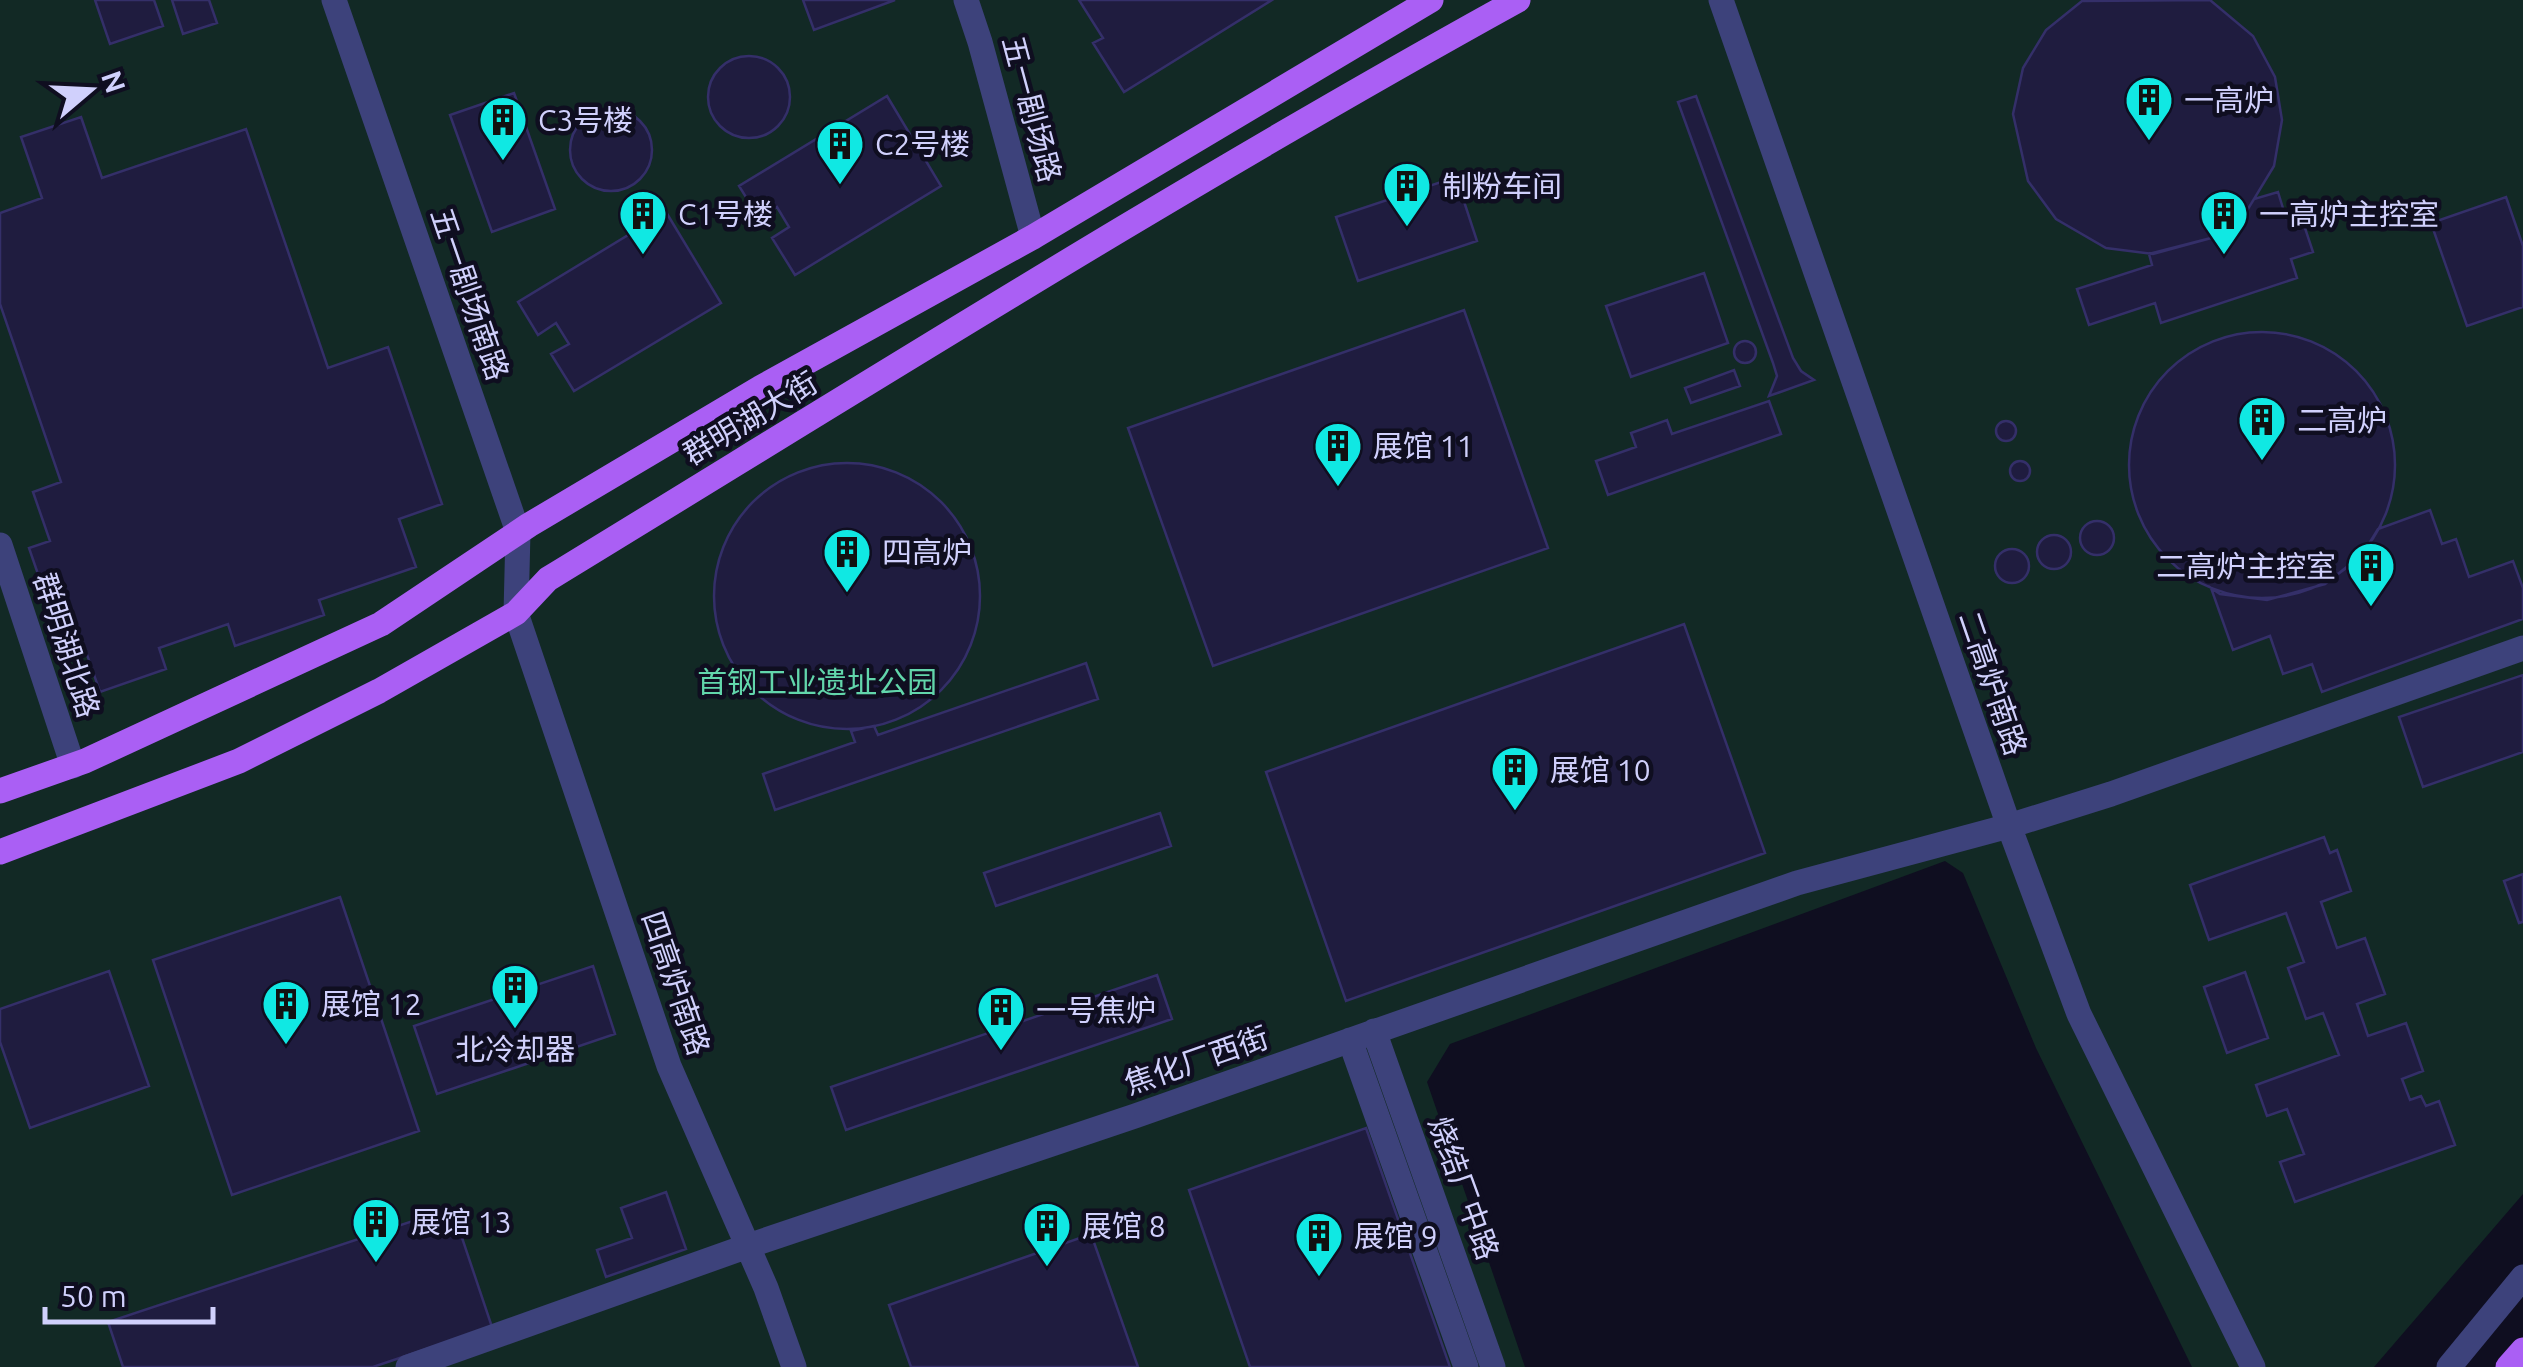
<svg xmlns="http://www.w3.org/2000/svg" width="2523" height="1367" font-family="Ubuntu,'Noto Sans SC',sans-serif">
<rect width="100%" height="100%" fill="#0f0e20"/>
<path fill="#122925" d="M0 0H2523V1194L2374 1367H2192L2036 1048 1963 873 1945 861 1450 1044 1427 1082 1525 1367H0Z"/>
<path fill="#1f1c3f" stroke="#342f69" stroke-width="2.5" d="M95 0H154L163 26 110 44Z
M172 0H209L217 23 183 34Z
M803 0H895L814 30Z
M1079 0H1272L1124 92 1093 43 1103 38Z
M2210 0 2253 36 2275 77 2282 120 2274 166 2248 209 2211 238 2153 254 2106 248 2056 219 2028 181 2013 114 2023 68 2046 30 2082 1Z
M708 97a41 41 0 1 1 82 0a41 41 0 1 1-82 0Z
M514 93 555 209 492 232 450 115Z
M887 96 941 186 795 275 772 238 789 227 777 207 759 218 739 186Z
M1696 96 1793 358 1801 371 1814 380 1769 396 1777 376 1773 363 1678 102Z
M570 150a41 41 0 1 1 82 0a41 41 0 1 1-82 0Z
M81 117 102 178 246 129 328 368 388 347 442 504 399 519 416 567 319 600 324 615 235 646 228 624 159 648 166 669 100 692 78 629 59 635 29 548 50 541 33 492 61 482 0 304V213L42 198 21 137Z
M1456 177 1477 241 1358 281 1336 217Z
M2278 192 2286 218 2300 213 2313 252 2291 259 2297 278 2161 323 2155 303 2089 325 2077 289 2152 265 2149 254 2211 238 2248 209 2254 199Z
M2506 197 2523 246V307L2467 326 2431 223Z
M666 212 721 303 574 391 551 354 569 344 556 323 538 335 518 302Z
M1704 273 1728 343 1631 377 1606 306Z
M1464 310 1548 548 1213 666 1128 428Z
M2129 465a133 133 0 1 1 266 0a133 133 0 1 1-266 0Z
M1734 352a11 11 0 1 1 22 0a11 11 0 1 1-22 0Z
M1734 370 1740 386 1691 403 1685 388Z
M1769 401 1781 434 1608 495 1596 461 1636 447 1631 433 1667 420 1672 434Z
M1996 431a10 10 0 1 1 20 0a10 10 0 1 1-20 0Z
M2010 471a10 10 0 1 1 20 0a10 10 0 1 1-20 0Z
M714 596a133 133 0 1 1 266 0a133 133 0 1 1-266 0Z
M2430 510 2442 544 2456 539 2469 577 2513 561 2523 588V619L2322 692 2312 664 2283 674 2270 636 2233 650 2211 588 2220 594 2267 600 2325 584 2362 555 2378 529Z
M2080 538a17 17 0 1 1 34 0a17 17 0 1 1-34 0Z
M2037 552a17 17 0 1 1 34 0a17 17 0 1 1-34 0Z
M1995 566a17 17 0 1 1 34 0a17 17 0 1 1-34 0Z
M1684 624 1765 853 1346 1001 1266 772Z
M1086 663 1098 699 775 810 763 774 855 742 851 731 874 726 878 735Z
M2523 675V752L2423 787 2399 717Z
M1160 813 1171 846 996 906 984 873Z
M2324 837 2330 853 2337 850 2351 891 2321 902 2337 948 2365 938 2385 994 2357 1004 2368 1036 2406 1023 2423 1071 2402 1079 2410 1100 2421 1096 2426 1106 2439 1101 2455 1145 2295 1202 2280 1162 2304 1154 2287 1109 2267 1116 2256 1085 2339 1055 2323 1013 2306 1019 2288 968 2304 962 2286 913 2209 940 2190 885Z
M2523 874V922L2519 923 2504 881Z
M340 897 419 1131 232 1195 153 960Z
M593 966 615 1034 437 1094 414 1026Z
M109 971 149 1086 30 1128 0 1042V1009Z
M2245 972 2268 1038 2227 1053 2204 987Z
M1157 975 1172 1019 846 1130 831 1087Z
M1366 1128 1450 1367H1250L1189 1190Z
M666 1192 686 1249 606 1277 597 1250 632 1238 621 1208Z
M452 1208 492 1327 373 1367H123L108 1322Z
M1091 1234 1138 1367H911L889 1305Z"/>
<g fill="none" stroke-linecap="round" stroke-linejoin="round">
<path stroke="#3d427b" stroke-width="25" d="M334 0 518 532 516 613 669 1066 766 1288 794 1367
M966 0 980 42 1033 237
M1721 0 2009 826 2079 1014 2253 1367
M0 545 73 766
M1374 1031 1493 1367
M1350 1040 1466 1367
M408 1367 748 1246 1135 1116 1797 883 2009 826 2111 794 2523 648
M2449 1367 2523 1277"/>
<path stroke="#aa5ff4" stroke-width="25" d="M0 791 85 761 381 624 529 525 760 388 1033 237 1431 0
M0 852 239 761 379 691 516 613 548 579C869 383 1188 182 1518 0
M2508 1367 2523 1350"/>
</g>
<defs>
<g id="building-pin" transform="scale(2.5)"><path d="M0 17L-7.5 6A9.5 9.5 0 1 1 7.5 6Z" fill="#10e8e3" stroke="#0f0e20"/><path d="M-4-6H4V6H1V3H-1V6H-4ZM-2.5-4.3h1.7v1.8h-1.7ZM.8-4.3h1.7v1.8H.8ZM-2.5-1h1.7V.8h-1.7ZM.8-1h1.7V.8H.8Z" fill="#111"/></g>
</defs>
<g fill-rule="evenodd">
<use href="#building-pin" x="2149" y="100"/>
<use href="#building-pin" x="503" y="120"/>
<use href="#building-pin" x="840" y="144"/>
<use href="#building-pin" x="1407" y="186"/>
<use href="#building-pin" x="643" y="214"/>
<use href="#building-pin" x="2224" y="214"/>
<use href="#building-pin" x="2262" y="420"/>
<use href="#building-pin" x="1338" y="446"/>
<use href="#building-pin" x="847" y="552"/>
<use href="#building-pin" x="2371" y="566"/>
<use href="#building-pin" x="1515" y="770"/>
<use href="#building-pin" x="515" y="988"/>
<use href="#building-pin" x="286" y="1004"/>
<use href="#building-pin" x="1001" y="1010"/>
<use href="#building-pin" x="376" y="1222"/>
<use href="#building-pin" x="1047" y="1226"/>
<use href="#building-pin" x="1319" y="1236"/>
</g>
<g text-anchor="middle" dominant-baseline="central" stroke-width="9" stroke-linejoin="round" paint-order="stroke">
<g font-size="30" fill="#d0d0fc" stroke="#0f0e20" text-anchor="start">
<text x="2184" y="100">一高炉</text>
<text x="538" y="120">C3号楼</text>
<text x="875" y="144">C2号楼</text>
<text x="1442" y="186">制粉车间</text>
<text x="678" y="214">C1号楼</text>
<text x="2259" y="214">一高炉主控室</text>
<text x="2297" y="420">二高炉</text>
<text x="1373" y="446">展馆 11</text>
<text x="882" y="552">四高炉</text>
<text x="2336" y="566" text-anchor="end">二高炉主控室</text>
<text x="1550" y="770">展馆 10</text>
<text x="321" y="1004">展馆 12</text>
<text x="1036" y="1010">一号焦炉</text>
<text x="515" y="1049" text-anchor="middle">北冷却器</text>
<text x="411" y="1222">展馆 13</text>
<text x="1082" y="1226">展馆 8</text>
<text x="1354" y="1236">展馆 9</text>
</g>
<g font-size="30" fill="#d0d0fc" stroke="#0f0e20">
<text transform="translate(1032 109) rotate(75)">五一剧场路</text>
<text transform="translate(470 294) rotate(71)">五一剧场南路</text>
<text transform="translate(750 418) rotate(-31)">群明湖大街</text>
<text transform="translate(67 645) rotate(72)">群明湖北路</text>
<text transform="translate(1993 683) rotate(71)">二高炉南路</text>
<text transform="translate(676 983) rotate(71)">四高炉南路</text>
<text transform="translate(1196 1060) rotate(-19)">焦化厂西街</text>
<text transform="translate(1464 1188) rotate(70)">烧结厂中路</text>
</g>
<g font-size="30" fill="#62d6ab" stroke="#0f0e20">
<text x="817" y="682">首钢工业遗址公园</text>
</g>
</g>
<g transform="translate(90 90) rotate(71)" stroke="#0f0e20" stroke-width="8" paint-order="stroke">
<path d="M0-8L18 38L0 25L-18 38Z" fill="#d0d0fc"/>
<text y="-15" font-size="28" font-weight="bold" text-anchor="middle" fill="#d0d0fc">N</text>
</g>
<path d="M45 1307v15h168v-15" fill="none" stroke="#d0d0fc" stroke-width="5"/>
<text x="60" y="1307" font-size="30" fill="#d0d0fc" stroke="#0f0e20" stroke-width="8" paint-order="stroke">50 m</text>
</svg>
